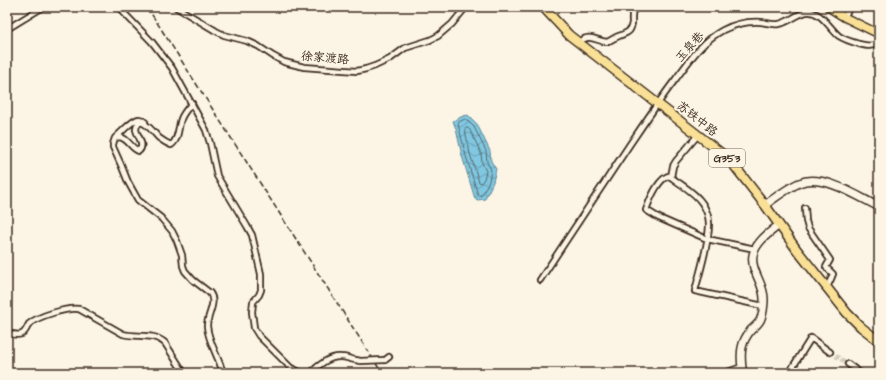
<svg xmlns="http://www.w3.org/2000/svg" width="886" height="380" font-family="'Architects Daughter','LXGW WenKai TC',sans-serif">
<defs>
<pattern id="water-waves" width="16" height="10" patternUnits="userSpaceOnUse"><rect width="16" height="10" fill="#80c7e1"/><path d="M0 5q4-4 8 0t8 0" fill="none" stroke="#6aa2b6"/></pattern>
</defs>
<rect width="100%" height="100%" fill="#fcf5e5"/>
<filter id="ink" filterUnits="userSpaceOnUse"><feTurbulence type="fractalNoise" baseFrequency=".025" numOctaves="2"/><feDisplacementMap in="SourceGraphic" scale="8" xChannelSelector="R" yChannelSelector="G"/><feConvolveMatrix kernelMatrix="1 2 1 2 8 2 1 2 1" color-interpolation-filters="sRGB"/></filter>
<g filter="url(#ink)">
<path fill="url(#water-waves)" stroke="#648893" d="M468 115 477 124 490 151 491 161 496 169 493 182 485 199 478 200 475 199 462 156 456 129 453 121 463 116Z"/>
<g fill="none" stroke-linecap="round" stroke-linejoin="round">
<path stroke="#57696c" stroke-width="1" d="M466 119 474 127 486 151 487 162 491 170 489 181 482 195 479 196 478 195 466 156 458 124 459 122Z
M466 128H468L470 130 481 153 482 163 486 171 484 179 481 183 479 182 470 154 465 130Z"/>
<path stroke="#d5ccbd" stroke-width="4.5" stroke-dasharray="4.5 2" stroke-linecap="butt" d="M830 352 848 364"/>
<g stroke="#3b2a1e" stroke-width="8">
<path id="street" d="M120 7 124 13 152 42 172 68 206 130 210 143 217 176 247 226 252 235 261 274V290L259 295 253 302 252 312 254 328 259 336 296 373
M176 7 216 31 224 35 247 41 258 46 273 56 284 62 304 67 357 71 366 69 375 66 390 59 405 48 430 40 438 36 452 24 466 7
M844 17 850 7
M7 29 43 7
M579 42C591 33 595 41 607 42 612 40 615 37 619 36 627 32 630 34 632 23 632 16 631 12 636 7
M192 103C188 108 183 113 181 119 178 127 179 140 171 145 166 143 163 141 159 138 154 133 138 111 136 130 138 137 145 145 139 151 131 149 129 139 120 137L115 138 113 144V147L122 167 128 182 138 200 161 218 172 231 177 241 182 255 183 266 185 271 193 280 210 293C217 303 207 315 207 326 208 341 219 358 223 373
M116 137C121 133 133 119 139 119 142 119 143 121 145 122
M671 177 673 166 676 161 698 135
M805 208 806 221 808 228 830 260 826 267 833 274 831 279 827 287
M755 249 707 239 659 218 646 210C650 199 658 180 668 176L671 177C681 185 695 192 702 203 706 209 709 217 709 224 709 244 700 271 695 291L763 306
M540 280C570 235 600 189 630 144 645 122 659 101 675 80 690 60 701 42 723 30 735 24 747 21 761 22 767 23 773 25 779 24 789 22 797 14 806 12 820 9 830 29 839 36 845 40 852 42 859 44 867 46 872 47 879 43
M7 333C11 334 18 336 22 334 26 332 27 327 29 324 38 316 68 307 79 309L123 334C137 338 153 332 165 343L184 373
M385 360 389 357
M848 364 860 373
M294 369 301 373
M311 373C318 365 330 356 341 357 345 357 347 358 351 359 354 360 357 360 360 361
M789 373 811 338 830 352"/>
</g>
<g stroke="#3b2a1e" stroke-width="10">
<path id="secondary" d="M765 205C776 197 786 189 799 183 823 173 857 196 879 207
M728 373 742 368C740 352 741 342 751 330 754 327 760 323 761 318 763 314 764 304 764 300 765 284 750 271 753 255 756 242 769 233 779 225"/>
</g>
<g stroke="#3b2a1e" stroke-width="10">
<path id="primary" d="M828 7 844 17 879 34"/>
</g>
<g stroke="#3b2a1e" stroke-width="11">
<path id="highway" d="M543 7 569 35 729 159 765 205 797 250 847 313 861 327 879 341"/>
</g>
<use href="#street" stroke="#fcf5e5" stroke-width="4.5"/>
<use href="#secondary" stroke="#fcf5e5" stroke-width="7"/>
<use href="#primary" stroke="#f9e096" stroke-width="7"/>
<use href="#highway" stroke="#f9e096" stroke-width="8"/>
<path stroke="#3b2a1e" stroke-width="1.5" stroke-dasharray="6 3" stroke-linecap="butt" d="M147 7 382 373"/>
<g stroke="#3b2a1e" stroke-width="8" stroke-linecap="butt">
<path id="street-bridge" d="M360 361 385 360"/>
</g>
<use href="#street-bridge" stroke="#fcf5e5" stroke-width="4.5"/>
</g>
</g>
<g text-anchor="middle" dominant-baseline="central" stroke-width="4" stroke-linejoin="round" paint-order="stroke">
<rect fill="#fcf5e5" stroke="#75675a" stroke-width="1" x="709" y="149" width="36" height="18" rx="3"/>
<g font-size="11" font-weight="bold" fill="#3b2a1e">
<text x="727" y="158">G353</text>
</g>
<g font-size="12" fill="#3b2a1e" stroke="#fcf5e5">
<text transform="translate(690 47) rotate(-48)">玉泉巷</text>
<text transform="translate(325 58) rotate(5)">徐家渡路</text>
<text transform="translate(697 119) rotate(38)">苏铁中路</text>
</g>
</g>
<rect width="886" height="380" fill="none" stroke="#fcf5e5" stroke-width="24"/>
<rect x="12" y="12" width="862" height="356" fill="none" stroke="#3b2a1e" stroke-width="1.5" filter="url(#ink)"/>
</svg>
